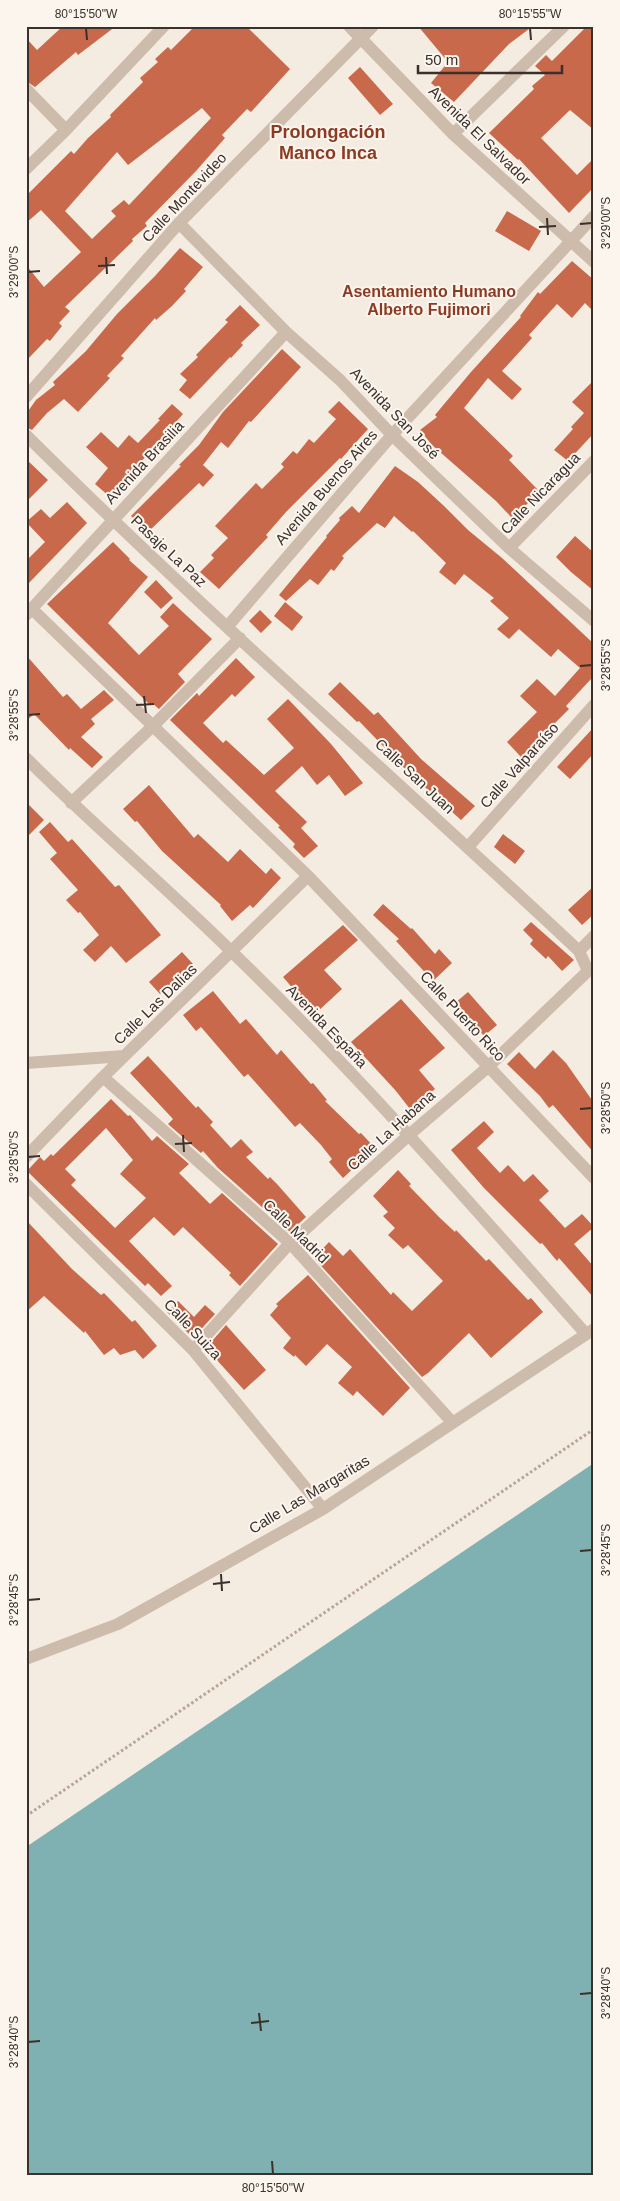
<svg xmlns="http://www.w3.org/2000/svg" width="620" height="2201" font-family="Arial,sans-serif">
<rect width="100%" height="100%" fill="#f4ebe1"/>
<path fill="#7fb0b2" d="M594 1463V2175H26V1847Z"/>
<path fill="#c8694b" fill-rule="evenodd" d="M63 26H116L78 55 76 52 35 87 26 81V38L37 50Z
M195 26H246L290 69 251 112 247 109 222 135 225 138 196 171 145 223 147 226 132 239 133 241 65 307 70 311 59 323 62 326 50 341 47 339 26 361V265L44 287 81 252 41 210 26 223V196L71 151 74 154 88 138 111 117 110 115 143 82 140 78 158 62 155 59 168 47 171 50ZM202 108 211 118 129 205 124 200 111 211 116 216 92 239 65 211 117 152 128 165Z
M418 26H533L509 44 454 102 431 83 448 62Z
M587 26H594V130L570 110 541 138 577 175 594 158V187L569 213 519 159 518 160 489 133 534 89 532 86 545 75 535 66 546 55 552 61Z
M360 67 393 104 380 115 348 78Z
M507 211 541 231 529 251 495 231Z
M180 248 203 267 184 289 186 291 172 306 156 320 155 318 121 356 124 358 107 376 110 378 78 412 64 399 47 413 32 430 26 427V414L36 400 55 385 53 382 86 351 117 314 155 276Z
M572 261 594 280V312L585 303 572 318 557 304 529 335 532 338 502 371 522 389 512 400 488 378 464 408 513 456 509 460 540 492 512 518 496 501 432 445 420 430 437 417 435 415 471 372 521 317 520 316 538 292 540 294Z
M240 305 260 325 241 343 243 345 231 358 230 357 190 399 179 390 187 380 180 374 198 357 196 355 228 322 225 320Z
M282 349 301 367 251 422 249 421 228 448 221 442 203 465 214 475 203 487 199 483 148 532 131 516 181 466 179 465 199 445 223 412Z
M594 380V433L568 461 554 450 573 429 571 427 584 413 572 402Z
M339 401 368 429 341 459 340 458 286 512 266 535 268 537 219 589 200 572 214 558 211 555 228 538 215 526 256 483 262 489 284 467 281 464 293 451 297 454 309 439 314 443 336 419 328 412Z
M172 404 183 414 110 497 95 484 108 468 86 447 101 432 118 448 129 435 138 443 160 420 158 419Z
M26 459 48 480 26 502Z
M395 466 418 482 444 506 468 530 502 558 594 644V681L591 679 566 706 569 709 521 757 507 742 537 712 520 696 537 679 555 696 580 668 558 649 551 657 519 629 509 639 497 629 509 618 490 601 494 598 464 574 455 585 439 572 446 563 413 531 412 532 394 516 385 528 377 523 342 556 344 558 334 571 331 569 318 585 310 579 286 601 279 595 327 537 326 536 340 520 339 518 352 506 359 513Z
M67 502 87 523 26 586V561L45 542 26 522 41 509 50 518Z
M575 536 594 553V591L571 572 556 557Z
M113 542 130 559 129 560 148 577 108 623 139 655 169 626 160 617 173 603 212 639 178 674 185 682 159 709 152 703 150 705 47 604Z
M156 580 173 598 161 609 144 592Z
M285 602 303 617 292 631 274 616Z
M260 610 272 622 261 633 249 621Z
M26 655 63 697 67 694 81 709 104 690 114 700 91 719 95 724 81 737 103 757 92 768 70 748 69 750 34 714 26 721Z
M236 658 255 677 235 697 232 694 203 723 223 743 226 740 264 775 294 748 267 719 288 699 331 744 363 783 345 796 329 775 317 785 302 766 275 791 307 822 301 828 318 846 304 858 293 847 295 844 278 827 280 826 170 720 197 693 199 696Z
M340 682 374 715 378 712 421 759 475 806 461 820 407 771 359 721 357 722 328 694Z
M594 727V753L570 779 557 767Z
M149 785 194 838 198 834 228 862 240 849 266 874 271 868 281 878 253 908 250 905 232 921 220 906 221 905 162 851 137 821 135 822 123 809Z
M26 802 44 820 26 838Z
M50 822 68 842 72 839 115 887 119 885 161 935 126 963 111 946 95 962 83 950 99 935 80 912 78 913 66 900 78 890 50 859 57 853 39 832Z
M503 834 525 851 515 864 494 847Z
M594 886V914L582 925 568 910Z
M383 904 411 929 412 928 435 954 439 949 452 963 433 981 396 941 399 939 373 915Z
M531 922 574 960 562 971 548 956 546 959 530 944 533 940 523 930Z
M343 925 358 940 324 970 342 989 315 1014 283 977Z
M182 952 193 964 160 994 149 982Z
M213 991 240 1024 246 1019 277 1055 281 1050 311 1084 313 1083 327 1100 325 1101 359 1134 361 1133 375 1148 343 1178 329 1162 332 1159 321 1145 300 1123 295 1127 248 1074 244 1077 201 1027 196 1031 183 1015Z
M468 992 497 1025 484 1036 455 1003Z
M401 999 445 1048 419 1070 435 1089 410 1109 396 1091 351 1042Z
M553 1050 566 1063 594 1103V1153L553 1105 549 1108 540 1096 507 1064 519 1052 535 1069Z
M148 1056 196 1108 198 1106 213 1122 210 1125 231 1148 241 1139 253 1152 246 1157 268 1179 270 1177 277 1184 306 1217 290 1232 218 1168 203 1151 201 1153 168 1124 173 1119 130 1073Z
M111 1099 128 1116 130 1115 152 1141 157 1136 189 1164 179 1173 210 1204 222 1193 278 1244 240 1286 229 1275 231 1273 183 1227 174 1236 154 1217 129 1241 172 1286 161 1296 148 1283 145 1286 27 1171 40 1157 44 1161 51 1154 53 1156ZM106 1128 133 1160 120 1174 146 1198 115 1228 71 1185 76 1180 65 1169Z
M484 1121 494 1132 477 1148 500 1173 508 1165 524 1182 533 1174 549 1191 539 1200 565 1228 582 1214 594 1227 574 1244 594 1267V1298L559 1258 557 1261 542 1243 540 1244 484 1188 451 1150Z
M398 1170 411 1184 409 1186 440 1218 455 1232 456 1230 486 1261 489 1259 528 1300 531 1298 543 1312 491 1358 469 1333 428 1373 422 1377 314 1258 329 1242 343 1256 350 1249 391 1295 393 1292 412 1311 443 1281 408 1245 403 1249 388 1235 395 1228 383 1216 388 1212 373 1196Z
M26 1220 72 1269 101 1295 104 1293 132 1322 135 1320 157 1346 143 1359 135 1350 120 1355 114 1348 104 1355 85 1331 84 1333 44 1296 26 1312Z
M308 1275 410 1388 383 1416 357 1391 353 1396 338 1383 352 1367 327 1344 306 1366 295 1355 294 1357 283 1348 291 1338 270 1315 278 1306 276 1304Z
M178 1301 194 1317 205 1305 215 1314 193 1338 167 1312Z
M226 1325 266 1370 244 1390 206 1348Z"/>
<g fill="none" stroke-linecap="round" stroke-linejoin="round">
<path stroke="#b9a596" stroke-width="3" stroke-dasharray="2.5 2.5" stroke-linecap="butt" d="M26 1816 594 1429"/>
<path stroke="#cdbbac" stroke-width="12" d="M349 26 453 134 594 262
M26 89 66 130
M453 134 564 26
M26 169 66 130 164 26
M179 223 286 332 340 380 392 435 509 548 594 621
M26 397 179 223 373 26
M26 435C205 613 395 778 579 951
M509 548 594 461
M32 609 308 876 594 1178
M26 615 286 332
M227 627 392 435 594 216
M26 758C93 825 165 886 232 952 357 1073 471 1204 586 1334
M71 803 153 726 240 638
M468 847 594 705
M26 1063 124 1056
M103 1077 290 1243 452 1422
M26 1157 103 1077 308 876
M26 1184 193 1350 323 1509
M193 1350 290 1243 409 1135 488 1067 588 971 579 951 594 936
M26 1659 118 1624 323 1509 594 1329"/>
</g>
<path fill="none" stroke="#3b302b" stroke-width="2" d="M86 28 87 40M530 28 531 40M547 218 548 235M580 224 592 223M539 227 556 226M106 257 107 274M98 266 115 265M28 272 40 271M580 666 592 665M144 696 146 713M136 705 154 704M28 715 40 714M580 1109 592 1108M183 1135 184 1152M175 1144 192 1143M28 1157 40 1156M580 1551 592 1550M221 1574 222 1591M213 1584 230 1582M28 1600 40 1599M580 1994 592 1993M259 2013 261 2031M251 2023 269 2021M28 2042 40 2041M272 2161 273 2174"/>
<g text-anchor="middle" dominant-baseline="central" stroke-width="4" stroke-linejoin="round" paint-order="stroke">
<g font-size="15" fill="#3b302b" stroke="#fbf5ee">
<text transform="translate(480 135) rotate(44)">Avenida El Salvador</text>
<text transform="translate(184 197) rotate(-47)">Calle Montevideo</text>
<text transform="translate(395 413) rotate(46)">Avenida San José</text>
<text transform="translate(144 462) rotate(-47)">Avenida Brasilia</text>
<text transform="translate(326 487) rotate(-49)">Avenida Buenos Aires</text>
<text transform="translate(540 493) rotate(-46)">Calle Nicaragua</text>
<text transform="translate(169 551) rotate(43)">Pasaje La Paz</text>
<text transform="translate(519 765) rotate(-48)">Calle Valparaíso</text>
<text transform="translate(415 776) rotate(43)">Calle San Juan</text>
<text transform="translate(155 1004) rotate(-44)">Calle Las Dalias</text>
<text transform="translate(463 1016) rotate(47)">Calle Puerto Rico</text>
<text transform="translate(327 1026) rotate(46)">Avenida España</text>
<text transform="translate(391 1130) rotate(-42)">Calle La Habana</text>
<text transform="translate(296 1231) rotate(44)">Calle Madrid</text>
<text transform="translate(193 1329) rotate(47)">Calle Suiza</text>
<text transform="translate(309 1494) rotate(-31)">Calle Las Margaritas</text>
</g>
<g font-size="16" font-weight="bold" fill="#8c3b22" stroke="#fbf5ee">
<text x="429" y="291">Asentamiento Humano<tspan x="429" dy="18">Alberto Fujimori</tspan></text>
</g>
<g font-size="18" font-weight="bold" fill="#8c3b22" stroke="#fbf5ee">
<text x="328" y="132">Prolongación<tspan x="328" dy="21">Manco Inca</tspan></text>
</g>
</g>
<rect width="620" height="2201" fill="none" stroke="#fbf5ee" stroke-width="55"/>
<path d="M418 65v8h144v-8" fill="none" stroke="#3b302b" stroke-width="2.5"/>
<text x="425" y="65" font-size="15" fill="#3b302b" stroke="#fbf5ee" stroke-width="4" paint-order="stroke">50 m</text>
<rect x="28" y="28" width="564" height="2146" fill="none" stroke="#3b302b" stroke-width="2"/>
<g font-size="12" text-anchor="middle" fill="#3b302b">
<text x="86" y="18">80°15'50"W</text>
<text x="530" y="18">80°15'55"W</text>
<text transform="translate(606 223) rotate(-90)" y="4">3°29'00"S</text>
<text transform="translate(14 272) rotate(-90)" y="4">3°29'00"S</text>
<text transform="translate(606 665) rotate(-90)" y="4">3°28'55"S</text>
<text transform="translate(14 715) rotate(-90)" y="4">3°28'55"S</text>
<text transform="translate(606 1108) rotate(-90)" y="4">3°28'50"S</text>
<text transform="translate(14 1157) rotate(-90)" y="4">3°28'50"S</text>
<text transform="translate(606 1550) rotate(-90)" y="4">3°28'45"S</text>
<text transform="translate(14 1600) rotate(-90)" y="4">3°28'45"S</text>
<text transform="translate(606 1993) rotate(-90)" y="4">3°28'40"S</text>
<text transform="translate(14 2042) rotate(-90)" y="4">3°28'40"S</text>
<text x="273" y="2192">80°15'50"W</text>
</g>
</svg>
